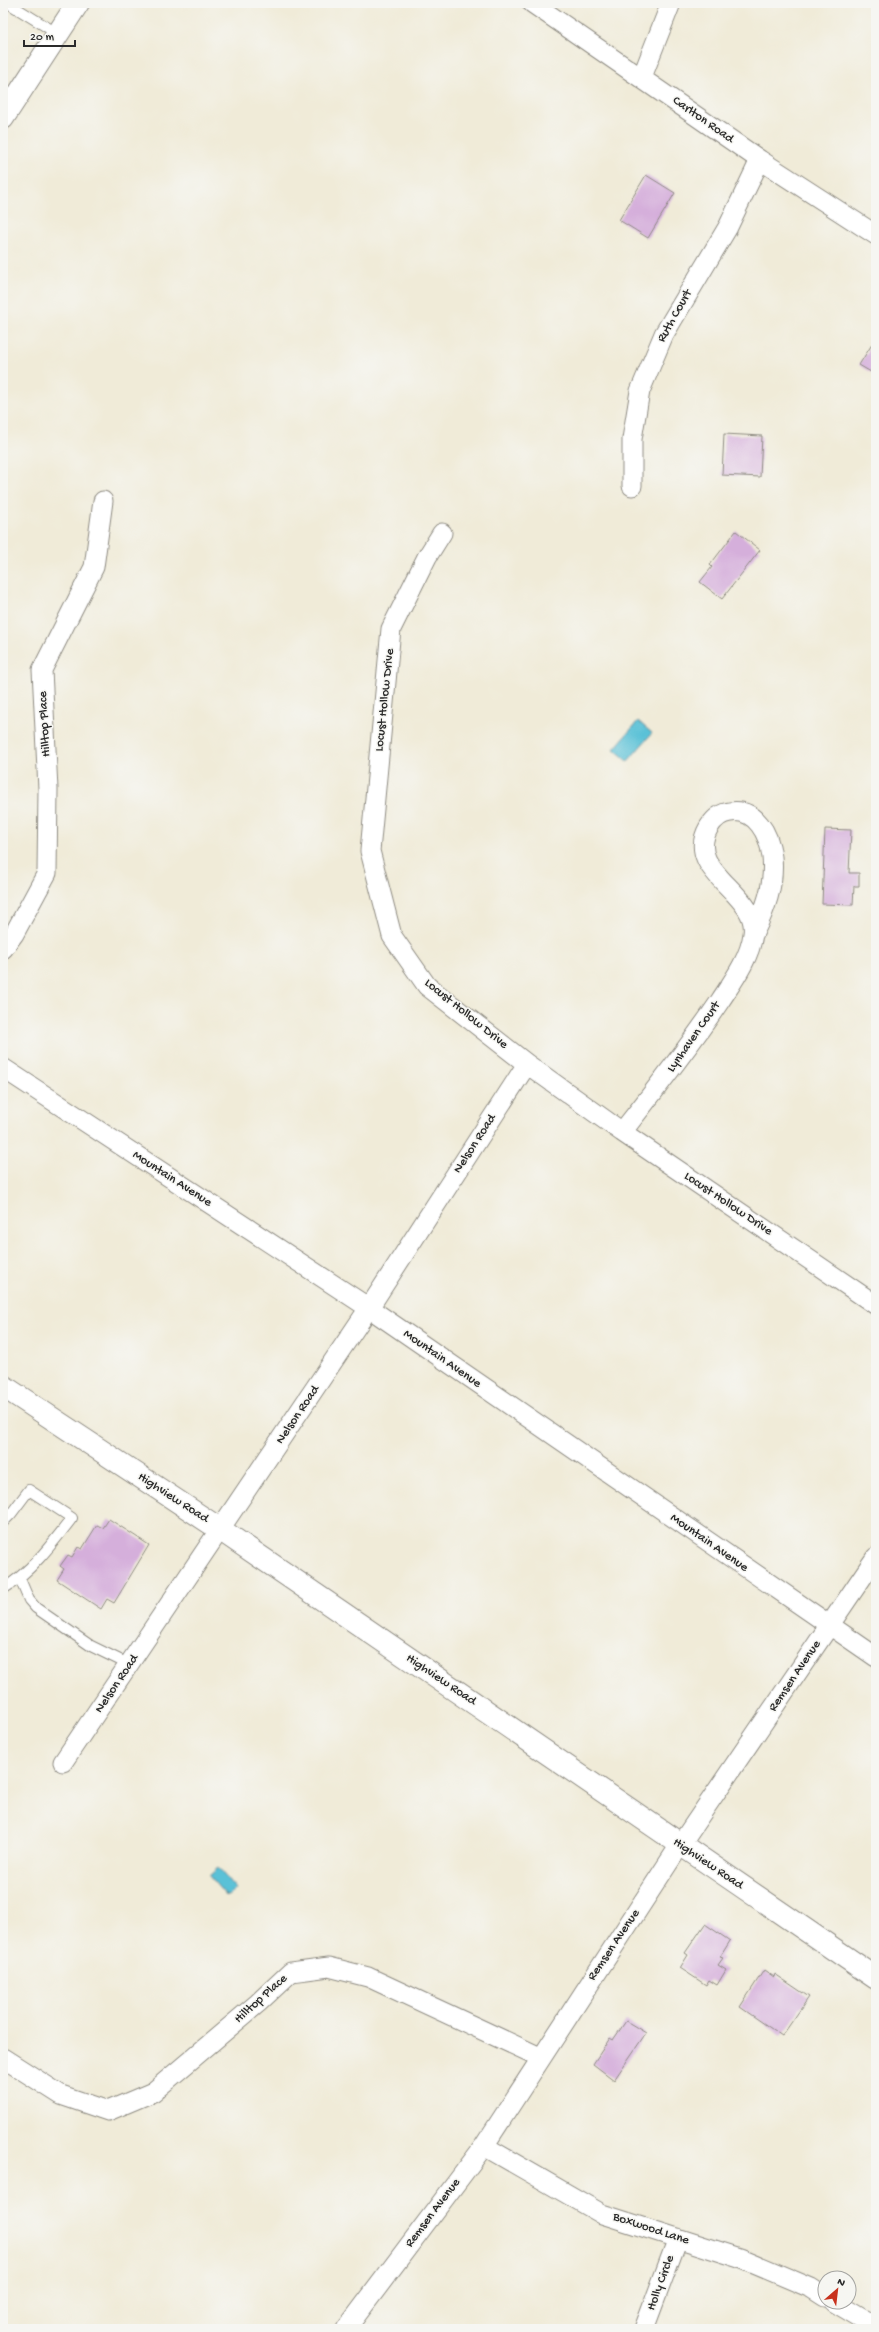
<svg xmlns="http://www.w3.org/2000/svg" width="879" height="2332" font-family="'Gochi Hand',sans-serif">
<rect width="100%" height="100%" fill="#f6f6f2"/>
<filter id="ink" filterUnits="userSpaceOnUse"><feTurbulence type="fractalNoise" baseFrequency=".025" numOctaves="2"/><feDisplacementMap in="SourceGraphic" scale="8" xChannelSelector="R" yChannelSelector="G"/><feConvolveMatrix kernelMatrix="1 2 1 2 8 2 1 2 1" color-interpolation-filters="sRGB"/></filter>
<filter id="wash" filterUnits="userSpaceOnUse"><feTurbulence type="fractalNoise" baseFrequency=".012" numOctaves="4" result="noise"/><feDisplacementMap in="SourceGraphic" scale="16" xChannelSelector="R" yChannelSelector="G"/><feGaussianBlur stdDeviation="0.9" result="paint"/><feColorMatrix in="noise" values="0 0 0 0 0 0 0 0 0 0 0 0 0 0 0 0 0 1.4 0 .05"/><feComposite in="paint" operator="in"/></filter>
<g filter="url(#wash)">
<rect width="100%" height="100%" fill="#f0ebd8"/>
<path fill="#5ac1d7" stroke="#427681" d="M638 721 652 733 628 761 614 749Z
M218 1868 236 1889 227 1897 209 1876Z"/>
<g id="blocks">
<path fill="#d5afdb" d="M646 175 675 193 648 238 619 220Z
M876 338V375L859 365Z
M724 434 762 436 760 477 722 475Z
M736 531 760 550 722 599 700 582 712 567 710 565Z
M825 829 851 830 849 873H859V886H854L853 905 822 904Z
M109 1519 149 1545 114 1603 107 1599 101 1609 57 1580 64 1569 60 1566 68 1555 72 1557 78 1547 82 1549 97 1525 103 1528Z
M705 1924 730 1941 720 1957 723 1958 718 1965 726 1970 717 1985 709 1980 706 1985 680 1968 688 1955 685 1953Z
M764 1970 774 1977 775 1974 809 1997 782 2036 740 2007Z
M626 2021 646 2033 614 2080 593 2064 610 2038 613 2040Z"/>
</g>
</g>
<g filter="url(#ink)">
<use href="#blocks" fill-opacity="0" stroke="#8e8b82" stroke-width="1"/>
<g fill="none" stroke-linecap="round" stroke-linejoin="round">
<g stroke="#8e8b82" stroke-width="12">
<path id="lane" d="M8 3 58 34
M3 1522 11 1514 29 1490 72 1518C52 1544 31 1572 3 1589
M20 1579 29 1600 36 1608 91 1646 130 1665"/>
</g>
<g stroke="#8e8b82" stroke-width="21">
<path id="street" d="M532 3 760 160 876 235
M642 77 671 3
M632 486V439L640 391 664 334 728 227 760 160
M442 533 427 557 391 629 370 851 392 936 427 986 527 1064 622 1132 876 1305
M3 949 14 934 47 873 48 789 42 670 94 567 103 501
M3 1068 369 1308 876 1657
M622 1132C656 1089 689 1047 720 1001 733 981 750 958 753 934 760 893 682 872 709 827 714 819 720 813 730 812 756 808 769 834 772 857 775 885 765 910 753 935
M63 1762 369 1308 527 1064
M3 2058 61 2095 108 2111 153 2092 258 2003 291 1972 329 1967 368 1977 540 2057
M484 2146 602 2214 740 2258 811 2288 825 2297
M834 2302 876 2327
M346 2329 484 2146 680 1845 876 1557
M644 2329 678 2238"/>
</g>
<g stroke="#8e8b82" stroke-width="24">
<path id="secondary" d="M3 118 78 3
M3 1386 221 1530 876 1978"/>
</g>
<use href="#lane" stroke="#fff" stroke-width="10"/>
<use href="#street" stroke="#fff" stroke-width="19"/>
<use href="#secondary" stroke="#fff" stroke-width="22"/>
</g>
</g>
<g text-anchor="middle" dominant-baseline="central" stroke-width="3" stroke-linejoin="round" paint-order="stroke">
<g font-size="13" fill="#2b2b2b" stroke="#f6f6f2">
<text transform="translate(703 120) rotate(35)">Carlton Road</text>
<text transform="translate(675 316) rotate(-61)">Ruth Court</text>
<text transform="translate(385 700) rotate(-84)">Locust Hollow Drive</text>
<text transform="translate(45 724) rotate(-93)">Hilltop Place</text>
<text transform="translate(466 1014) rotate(39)">Locust Hollow Drive</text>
<text transform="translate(694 1037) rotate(-55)">Lynhaven Court</text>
<text transform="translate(475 1144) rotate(-57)">Nelson Road</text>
<text transform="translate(172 1179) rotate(33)">Mountain Avenue</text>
<text transform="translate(728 1204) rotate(34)">Locust Hollow Drive</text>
<text transform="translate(442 1359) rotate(35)">Mountain Avenue</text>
<text transform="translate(298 1415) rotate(-56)">Nelson Road</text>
<text transform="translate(173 1498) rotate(33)">Highview Road</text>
<text transform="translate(709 1543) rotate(35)">Mountain Avenue</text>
<text transform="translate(795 1676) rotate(-56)">Remsen Avenue</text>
<text transform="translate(441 1680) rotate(34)">Highview Road</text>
<text transform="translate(117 1684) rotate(-56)">Nelson Road</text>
<text transform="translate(708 1864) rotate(34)">Highview Road</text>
<text transform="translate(614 1945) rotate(-56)">Remsen Avenue</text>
<text transform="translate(261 1999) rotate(-42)">Hilltop Place</text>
<text transform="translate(433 2213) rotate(-53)">Remsen Avenue</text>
<text transform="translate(651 2229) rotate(18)">Boxwood Lane</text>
<text transform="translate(661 2283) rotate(-70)">Holly Circle</text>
</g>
</g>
<rect width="879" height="2332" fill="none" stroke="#f6f6f2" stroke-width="16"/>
<g transform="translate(837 2290) rotate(28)"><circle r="19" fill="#f6f6f2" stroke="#a5a5a2"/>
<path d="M0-3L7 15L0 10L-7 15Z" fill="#c8321e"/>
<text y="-6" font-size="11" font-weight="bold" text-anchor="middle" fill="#2b2b2b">N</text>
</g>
<path d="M24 40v6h51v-6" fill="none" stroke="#2b2b2b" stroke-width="2"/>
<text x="30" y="40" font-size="12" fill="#2b2b2b" stroke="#f6f6f2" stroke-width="3" paint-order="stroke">20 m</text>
</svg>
